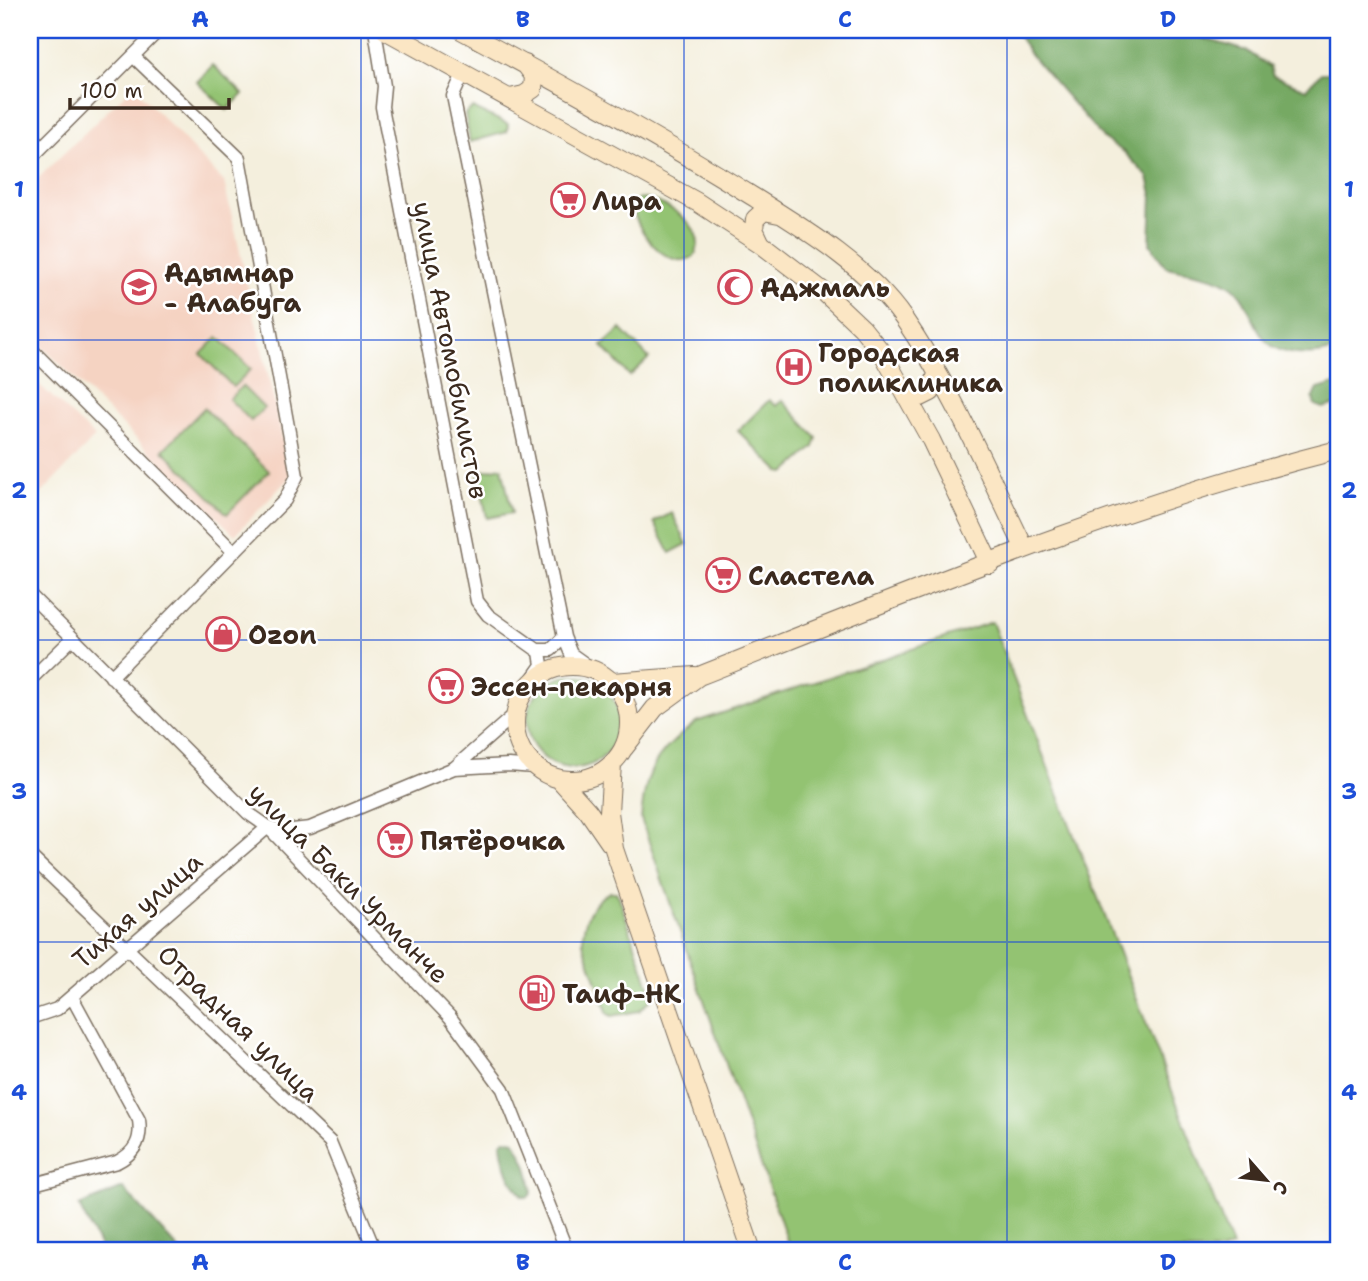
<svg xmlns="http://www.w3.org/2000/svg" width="1368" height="1281" font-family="'Shantell Sans',sans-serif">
<rect width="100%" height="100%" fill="#fff"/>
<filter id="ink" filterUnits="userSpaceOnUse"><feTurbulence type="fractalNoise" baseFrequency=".0143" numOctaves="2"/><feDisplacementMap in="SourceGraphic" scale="14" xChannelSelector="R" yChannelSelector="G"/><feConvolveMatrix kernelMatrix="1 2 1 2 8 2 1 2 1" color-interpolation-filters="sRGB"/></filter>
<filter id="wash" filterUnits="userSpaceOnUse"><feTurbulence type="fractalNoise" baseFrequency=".00686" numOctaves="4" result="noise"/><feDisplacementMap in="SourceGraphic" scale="28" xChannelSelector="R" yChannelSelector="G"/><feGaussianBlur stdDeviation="1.57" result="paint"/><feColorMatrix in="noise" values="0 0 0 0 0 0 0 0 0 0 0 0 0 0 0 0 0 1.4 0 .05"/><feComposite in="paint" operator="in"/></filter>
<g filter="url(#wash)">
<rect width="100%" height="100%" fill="#f4efdd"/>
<path fill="#f5d3c2" d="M133 86 224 182 291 476 235 535 30 335V186Z
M30 376 95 437 30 506Z"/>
<path fill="#93c372" stroke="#677648" stroke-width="2" d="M213 65 243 94 227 110 197 82Z
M472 108 508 124 507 132 470 142 465 114Z
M638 199C662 197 712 228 694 256 669 274 634 229 633 206Z
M621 329 649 358 630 376 602 346Z
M218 337 251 369 233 387 201 354Z
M242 386 264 408 251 421 229 399Z
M769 400 776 406 782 400 817 438 814 447 785 473 780 472 738 431Z
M204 408 269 471 227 514 163 450Z
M502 467 512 513 487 518 478 472Z
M672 513 687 544 670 553 654 522Z
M992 622 1232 1247 1220 1251H791L641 819C646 766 656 755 696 722Z
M527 722a46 46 0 1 1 92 0a46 46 0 1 1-92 0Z
M610 892H616L619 897 653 998 639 1011 612 1016 608 1014 583 943C582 923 591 901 610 892Z"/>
<path fill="#76a964" stroke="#586a41" stroke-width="2" d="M1015 30H1175L1247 51 1270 67 1273 76 1306 89 1321 73H1338V348C1320 357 1284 358 1267 342 1254 328 1250 305 1237 291 1221 274 1187 272 1166 267L1150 244 1152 194 1148 177 1124 152 1104 139 1030 54Z
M1338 383V404L1323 408 1315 405 1313 399 1318 389Z
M505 1139 514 1141C524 1156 531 1175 532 1193L528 1197H523C510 1182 503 1163 501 1144Z
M123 1188 180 1251H102L79 1206Z"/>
</g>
<g filter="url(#ink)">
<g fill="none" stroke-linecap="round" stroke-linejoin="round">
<g stroke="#7c6f61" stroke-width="15">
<path id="street" d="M375 30 384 86 382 107 477 601 488 615 540 652 542 665 525 689
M464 72 453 96 564 637 571 654 592 669
M30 159 159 30
M30 348 234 552
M30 595 248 813 268 827 450 1017 503 1089 567 1251
M539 650H551L564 637
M111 677 285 500 297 476 239 158 134 57
M30 680 73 638
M454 768 509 765 534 767
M30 856 330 1142 375 1251
M30 1018 57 1009 268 827 284 831 310 828 454 768 514 715
M30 1185 117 1162C135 1153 142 1140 139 1120L72 997"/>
</g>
<g stroke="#7c6f61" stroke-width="20">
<path id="secondary" d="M385 30 697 202 761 244 824 292 862 328 883 354 931 440 990 564
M461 30C560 83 658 137 752 196 805 229 868 267 904 319 953 390 987 472 1025 549
M510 98 524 95 533 89 534 76 525 64
M761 244 754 229 755 219 764 211 779 214
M906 392 921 397 931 392 937 374
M515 723a57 57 0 1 1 114 0a57 57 0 1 1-114 0Z
M612 682 695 676
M624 748 655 708 699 676C909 593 1119 505 1338 450
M612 764 609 812 614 849 752 1251
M560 780 588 811 610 843"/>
</g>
<use href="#street" stroke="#fff" stroke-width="12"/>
<use href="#secondary" stroke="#fbe6c4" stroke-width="18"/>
</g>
</g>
<path fill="none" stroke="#1d4ed8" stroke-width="2" stroke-opacity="0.55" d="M361 30V1251M684 30V1251M1007 30V1251M30 340H1338M30 640H1338M30 942H1338"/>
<defs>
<g id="supermarket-ring" transform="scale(1.75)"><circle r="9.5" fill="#fff" stroke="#d1495b" stroke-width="1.5"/><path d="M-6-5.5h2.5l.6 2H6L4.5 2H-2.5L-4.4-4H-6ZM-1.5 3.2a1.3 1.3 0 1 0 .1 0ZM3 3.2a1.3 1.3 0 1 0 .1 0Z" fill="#d1495b"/></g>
<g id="school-ring" transform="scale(1.75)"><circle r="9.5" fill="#fff" stroke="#d1495b" stroke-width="1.5"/><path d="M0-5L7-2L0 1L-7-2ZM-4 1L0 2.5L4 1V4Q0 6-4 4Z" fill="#d1495b"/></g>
<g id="mosque-ring" transform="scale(1.75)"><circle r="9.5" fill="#fff" stroke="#d1495b" stroke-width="1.5"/><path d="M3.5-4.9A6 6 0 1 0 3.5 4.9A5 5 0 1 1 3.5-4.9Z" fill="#d1495b"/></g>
<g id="hospital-ring" transform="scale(1.75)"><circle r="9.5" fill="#fff" stroke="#d1495b" stroke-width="1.5"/><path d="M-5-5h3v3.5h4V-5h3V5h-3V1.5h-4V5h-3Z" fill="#d1495b"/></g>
<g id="shop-ring" transform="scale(1.75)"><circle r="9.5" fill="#fff" stroke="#d1495b" stroke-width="1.5"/><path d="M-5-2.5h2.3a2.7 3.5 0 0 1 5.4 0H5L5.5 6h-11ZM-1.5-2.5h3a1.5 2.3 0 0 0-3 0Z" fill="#d1495b"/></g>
<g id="fuel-ring" transform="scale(1.75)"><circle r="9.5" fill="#fff" stroke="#d1495b" stroke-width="1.5"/><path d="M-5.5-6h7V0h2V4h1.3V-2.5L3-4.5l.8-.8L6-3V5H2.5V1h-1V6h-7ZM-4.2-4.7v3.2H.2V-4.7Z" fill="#d1495b"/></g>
</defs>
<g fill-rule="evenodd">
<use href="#supermarket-ring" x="568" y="200"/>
<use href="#school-ring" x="139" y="287"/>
<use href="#mosque-ring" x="735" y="287"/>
<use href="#hospital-ring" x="794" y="367"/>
<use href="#supermarket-ring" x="723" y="575"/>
<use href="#shop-ring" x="223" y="634"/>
<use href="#supermarket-ring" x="446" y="686"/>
<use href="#supermarket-ring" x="395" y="840"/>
<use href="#fuel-ring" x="537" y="993"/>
</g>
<g text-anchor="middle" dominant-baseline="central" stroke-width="5" stroke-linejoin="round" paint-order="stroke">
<g font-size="26" font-weight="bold" fill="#3b2a1e" stroke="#fff" text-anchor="start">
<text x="592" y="200">Лира</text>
<text x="164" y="272">Адымнар<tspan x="164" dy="30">- Алабуга</tspan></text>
<text x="760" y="287">Аджмаль</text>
<text x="818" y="352">Городская<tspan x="818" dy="30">поликлиника</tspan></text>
<text x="748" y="575">Сластела</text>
<text x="248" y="634">Ozon</text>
<text x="471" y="686">Эссен-пекарня</text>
<text x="420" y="840">Пятёрочка</text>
<text x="562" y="993">Таиф-НК</text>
</g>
<g font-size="26" fill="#3b2a1e" stroke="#fff">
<text transform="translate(451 350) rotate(79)">улица Автомобилистов</text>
<text transform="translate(349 883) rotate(45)">улица Баки Урманче</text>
<text transform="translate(137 910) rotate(-41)">Тихая улица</text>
<text transform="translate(239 1023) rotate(44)">Отрадная улица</text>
</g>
</g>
<rect width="1368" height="1281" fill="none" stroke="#fff" stroke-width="77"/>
<g transform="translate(1266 1180) rotate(118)" stroke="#ffffff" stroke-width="5" paint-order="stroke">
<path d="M0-5L12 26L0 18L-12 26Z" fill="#3b2a1e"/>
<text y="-10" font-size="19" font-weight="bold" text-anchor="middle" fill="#3b2a1e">С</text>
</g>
<path d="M70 98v10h159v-10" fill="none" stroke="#3b2a1e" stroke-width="3.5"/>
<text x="80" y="98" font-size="21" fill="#3b2a1e" stroke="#ffffff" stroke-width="5" paint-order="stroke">100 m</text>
<rect x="38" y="38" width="1292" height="1204" fill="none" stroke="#1d4ed8" stroke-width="2.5"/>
<g font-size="23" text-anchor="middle" font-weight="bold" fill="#1d4ed8">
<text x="200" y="27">A</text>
<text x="523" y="27">B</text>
<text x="845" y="27">C</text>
<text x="1168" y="27">D</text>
<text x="19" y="197">1</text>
<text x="1349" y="197">1</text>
<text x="19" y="498">2</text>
<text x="1349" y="498">2</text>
<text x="19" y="799">3</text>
<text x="1349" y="799">3</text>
<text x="19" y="1100">4</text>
<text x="1349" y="1100">4</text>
<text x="200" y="1270">A</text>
<text x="523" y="1270">B</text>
<text x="845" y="1270">C</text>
<text x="1168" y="1270">D</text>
</g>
</svg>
